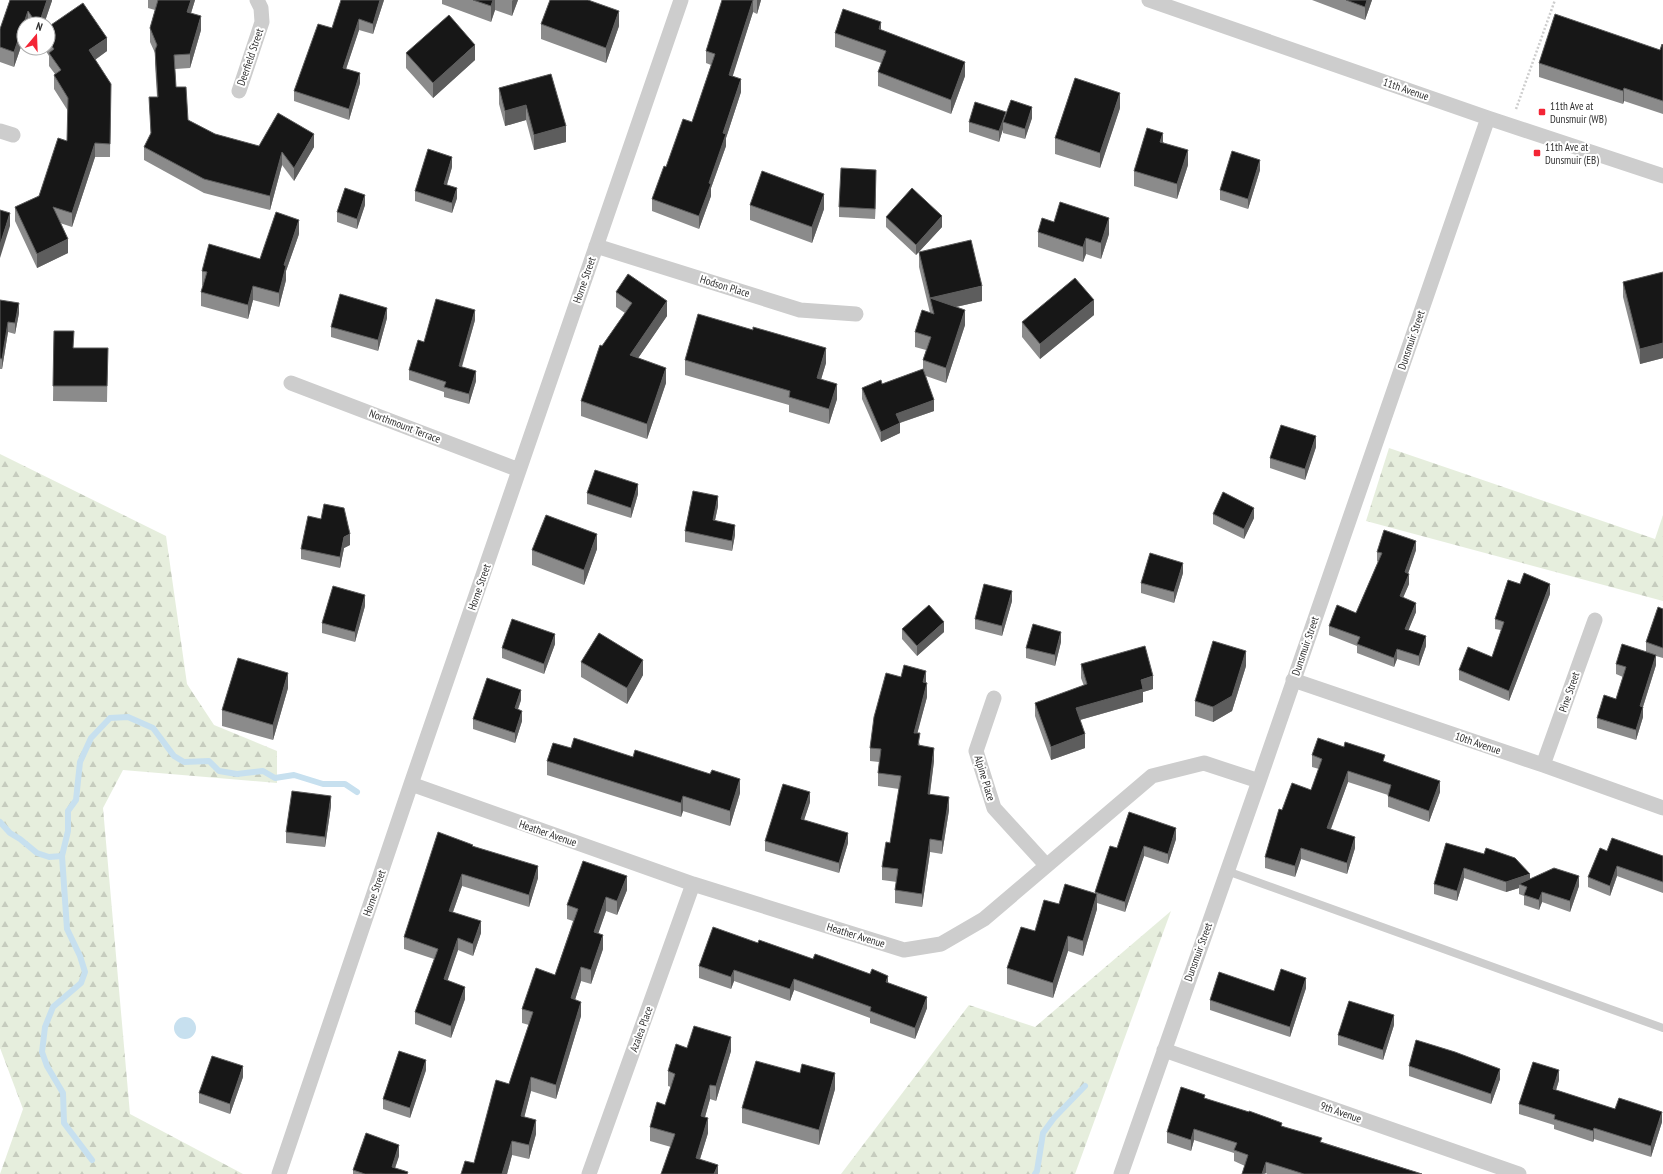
<svg xmlns="http://www.w3.org/2000/svg" width="1663" height="1174" font-family="'PT Sans Narrow',sans-serif">
<defs>
<pattern id="forest-firs" width="22" height="20" patternUnits="userSpaceOnUse"><rect width="22" height="20" fill="#e6eedd"/><path d="M5 1l3.5 6h-7zM16 11l3.5 6h-7z" fill="#c6ccbe"/></pattern>
</defs>
<rect width="100%" height="100%" fill="#fff"/>
<path fill="url(#forest-firs)" d="M1389 448 1655 539 1663 515V601L1366 521Z
M0 454 166 536 187 684 214 725 277 751V783L123 770 103 808 130 1114 243 1174H0L23 1109 0 1048Z
M1171 911 1075 1174H841L969 1005 1035 1027Z"/>
<path fill="#c7e0ef" d="M174 1028a11 11 0 1 1 22 0a11 11 0 1 1-22 0Z"/>
<g fill="none" stroke-linecap="round" stroke-linejoin="round">
<path stroke="#c7e0ef" stroke-width="6" d="M0 822 10 833 20 839 37 853 49 857 62 856 67 929 80 956 85 972 81 983 53 1007 45 1027 42 1052 47 1066 63 1093 64 1123 92 1160
M62 856 68 831V811L76 800 80 762 91 738 110 718 128 717 153 728 174 756 184 762 209 761 219 771 237 774 263 771 275 778 294 775 323 784H345L357 792
M1035 1174 1037 1171 1043 1133 1054 1118 1085 1086"/>
<path stroke="#cdcdcd" stroke-width="2.5" stroke-dasharray="2 2" stroke-linecap="butt" d="M1516 109 1555 0"/>
<path stroke="#cdcdcd" stroke-width="8" d="M1227 871 1663 1028"/>
<path stroke="#cdcdcd" stroke-width="15" d="M1149 0 1488 118 1663 176
M239 91 262 22 261 8 257 0
M0 131 13 135
M596 246 800 310 856 314
M291 383 519 470
M1293 680 1543 765 1663 808
M994 698 976 751 994 808 1046 865
M1543 765 1595 620
M411 784 693 884 904 950 941 944 984 919 1152 776 1204 763 1259 781
M1164 1050 1519 1174
M279 1174 411 784 681 0
M589 1174 693 884
M1121 1174 1259 781 1488 118"/>
</g>
<path fill="#8b8b8b" d="M10 0H52L44 24H24V38L14 67 0 62V29Z
M148 0H195L191 13 201 30 190 68 175 69 176 87 188 120 215 134 259 146 314 147 294 181 282 165 270 210 204 193 144 160V147L151 134 149 97H157L155 64V53L150 42V28L155 10 148 8Z
M384 0 373 34 359 30 346 69 360 83 349 120 294 101V91L332 28Z
M442 0H518L512 16 495 10 491 22 442 4Z
M722 0H761L757 14 753 12 732 77 741 92 726 138V146L711 188V196L699 229 652 211V199L666 167 692 122 711 65 706 63V51Z
M1312 0H1372L1365 20Z
M541 24 619 26 606 63 541 39Z
M48 27 107 51 95 60 111 84 110 157H95L72 227 60 223 68 253 37 268 15 221V207L39 196 67 141 68 111 54 89V75L55 74 49 66V56L44 48H48Z
M881 30 965 76 951 114 878 86V72L881 63 835 47V33Z
M1663 45V114L1624 101 1623 104 1539 77V63L1660 50Z
M406 53 475 60 433 98 406 68Z
M551 74 566 142 534 150 526 120 505 126 499 104V88Z
M1120 108 1100 168 1055 154V138Z
M1006 116 1032 118 1025 139 1003 133V129L999 142 969 132V122Z
M1163 142 1188 165 1177 199 1134 186V171Z
M452 167 447 185 457 198 452 213 415 201V191Z
M1260 170 1248 209 1220 200V190Z
M876 180 875 219 839 217V207Z
M365 205 357 229 337 222V212Z
M750 205 824 209 812 243 750 220Z
M886 217 942 227 916 255 886 227Z
M1054 222 1109 234 1101 259 1086 254 1083 262 1038 247V232Z
M299 234 286 271V280L279 307 253 300 248 319 201 306V292L203 286 202 285V271L260 259Z
M919 252 982 301 956 307 965 325 946 383 926 376 934 411 900 423V433L881 442 862 399V388L882 384 923 369V360L926 350 915 347V332L930 313 919 267Z
M1663 272V358L1640 364 1623 297V282Z
M616 292 667 316 638 358 666 383 647 439 581 416V401L602 346 625 313 616 307Z
M0 300 19 313 15 334 8 332 2 369H0Z
M1094 315 1040 359 1022 337V322Z
M387 318 378 351 331 337V327Z
M475 320 462 367 476 381 469 404 444 397V392L409 380V370L424 342Z
M54 331 74 348H108L107 402 53 401Z
M685 360 826 363 821 379 837 399 829 424 789 412V405L685 375Z
M1316 447 1305 480 1270 468V458Z
M587 493 638 494 631 518 587 504Z
M718 506 715 520 735 535 732 551 685 542V531Z
M1213 514 1254 518 1244 539 1213 524Z
M350 545 344 548 340 568 301 559V549Z
M597 549 584 585 532 565V550Z
M1416 550 1408 574 1409 584 1403 597 1416 612 1408 630 1426 646 1419 666 1397 659 1394 667 1357 653V646L1329 635V626L1356 613 1378 562 1377 561V552Z
M1183 573 1174 603 1141 593V583Z
M1550 594 1509 701 1459 680V670L1492 657 1501 630 1495 629V619Z
M1012 601 1002 636 975 629V619Z
M365 606 355 642 322 633V623Z
M1663 609V658L1656 656V665L1643 707V717L1636 740 1597 728V718L1616 699 1623 677 1616 674V664L1646 652V642Z
M902 629 944 632 917 656 902 639Z
M1061 642 1055 666 1026 658V648Z
M555 644 544 674 502 658V648Z
M581 662 643 675 627 704 581 677Z
M1081 664 1153 689 1143 692V702L1080 720 1085 748 1051 760 1035 716V703L1084 686 1081 678Z
M1246 666 1232 711 1213 722 1195 716V701Z
M926 683 927 697 917 733 920 746 934 761 930 794 949 810 942 854 930 852 922 907 895 903V890L897 882 882 880V867L890 843 899 789 878 786V773L879 762 870 761V748Z
M288 688 273 740 222 726V710Z
M521 700 518 709 522 721 515 743 473 729V719Z
M571 748 740 793 730 826 683 811 681 817 547 775V761Z
M1312 755 1385 762 1440 792 1429 822 1388 807V795L1348 782 1331 829 1355 848 1347 874 1301 859 1295 877 1265 868V857L1282 810 1311 790 1319 769 1312 767Z
M810 802 804 820 848 843 839 873 765 851V841Z
M331 806 325 847 286 843V832Z
M1176 839 1168 864 1144 856 1125 912 1097 903V909L1083 956 1068 951 1053 998 1007 984V968L1035 931 1059 904 1095 893V892L1117 848Z
M1446 843 1530 879 1579 886 1570 912 1542 902 1539 910 1524 905V896L1519 894V888L1506 892 1464 878 1457 901 1434 894V884Z
M473 846 538 878 529 907 462 886 453 912 481 933 473 956 458 950 447 980 465 999 451 1038 415 1024V1012L434 959 404 949V937Z
M1607 851 1663 856V893L1617 876 1610 896 1588 887V877Z
M627 890 617 915 606 911 598 933 603 949 591 984 581 981 575 1000 581 1016 556 1099 531 1091 524 1117 536 1134 529 1159 512 1155 507 1174H461L474 1163 509 1084 529 1025 522 1023V1009L555 975 573 921 567 919V905Z
M758 943 813 959 888 983 927 1008 915 1039 870 1023V1018L794 990 790 1001 734 981 731 989 699 978V966Z
M1306 988 1290 1037 1210 1010V1000L1274 991Z
M1394 1025 1383 1060 1338 1045V1035Z
M687 1048 731 1051 716 1101 710 1099 705 1117 708 1133 700 1159 718 1174 671 1147 650 1141V1127L665 1105 671 1087 668 1086V1071Z
M1409 1066 1500 1079 1491 1104 1409 1076Z
M426 1070 410 1118 383 1109V1099Z
M243 1077 230 1114 199 1103V1093Z
M1559 1080 1556 1090 1615 1109 1662 1122 1651 1157 1594 1139 1593 1142 1554 1129V1125L1519 1114V1104Z
M835 1089 819 1145 742 1123V1108Z
M1205 1098 1282 1126 1322 1142 1422 1174H1267L1266 1173 1265 1174H1242L1245 1166 1234 1161V1153L1194 1140 1191 1151 1167 1143V1132Z
M399 1156 395 1168 408 1174H353V1170Z"/>
<path fill="#5d5d5d" d="M47 0H52V1L44 24H39Z
M191 0H195L187 26V12Z
M380 0H384L373 34V24Z
M493 0H495V10L491 22V6Z
M513 0H518L512 16V1Z
M753 0V12L729 88V75Z
M757 0H761L757 14Z
M1367 0H1372L1365 20V7Z
M28 11V24H24V38L14 67V52Z
M619 11V26L606 63V48Z
M201 16V30L190 68V54Z
M359 19V30L343 78V68Z
M881 22V36L879 29Z
M107 38V51L89 64V50Z
M475 45V60L433 98V83Z
M965 62V76L951 114V100Z
M360 73V83L349 120V109Z
M741 79V92L726 138V146L711 188V196L699 229V216L723 133Z
M1624 88V101L1623 104V91Z
M1120 93V108L1100 168V153Z
M526 105V120L505 126V111Z
M1032 107V118L1025 139V129Z
M1006 112V122H1003V129L999 142V131Z
M566 126V142L534 150V135Z
M1163 133V149L1160 142Z
M314 134V147L294 181V168Z
M95 143V157L72 227V213Z
M1188 150V165L1177 199V184Z
M282 152V165L270 210V196Z
M452 157V167L444 194V184Z
M1260 160V170L1248 209V199Z
M876 170V180L875 219V209Z
M457 188V198L452 213V203Z
M824 194V209L812 243V227Z
M365 195V205L357 229V219Z
M10 213V226L0 258V245Z
M942 216V227L916 255V245Z
M1109 218V234L1101 259V243Z
M299 220V234L286 271V280L279 307V293L284 265Z
M1086 238V254L1083 262V247Z
M68 239V253L37 268V254Z
M253 286V300L248 319V305Z
M982 286V301L933 312 930 298V313V298Z
M1094 300V315L1040 359V344Z
M667 301V316L630 370V355Z
M19 303V313L15 334V323Z
M387 308V318L378 351V340Z
M475 310V320L459 376V366Z
M965 310V325L946 383V368Z
M8 322V332L2 369V359Z
M1663 343V358L1640 364V349Z
M826 348V363L817 393V378Z
M666 368V383L647 439V424Z
M476 371V381L469 404V394Z
M837 384V399L829 424V409Z
M934 400V411L896 424V414Z
M900 423V433L881 442V432Z
M1316 436V447L1305 480V469Z
M638 484V494L631 518V508Z
M718 496V506L713 530V520Z
M1254 508V518L1244 539V529Z
M735 525V535L732 551V541Z
M350 534V545L344 548 340 568V557L344 537Z
M597 534V549L584 585V570Z
M1416 541V550L1405 582V572Z
M1183 563V573L1174 603V592Z
M1409 574V584L1400 605V596Z
M1550 584V594L1509 701V691Z
M1012 591V601L1002 636V626Z
M365 595V606L355 642V632Z
M1416 603V612L1405 639V629Z
M944 622V632L917 656V646Z
M1061 632V642L1055 666V655Z
M555 634V644L544 674V664Z
M1426 636V646L1419 666V656Z
M1397 649V659L1394 667V658Z
M1246 651V666L1232 711 1213 722V707Z
M1656 655V665L1640 716V706Z
M643 660V675L627 704V688Z
M926 671V684L923 682Z
M288 673V688L273 740V725Z
M1153 676V689L1143 692V702L1076 721V708L1141 680Z
M927 683V697L914 746V733Z
M521 690V700L515 718V708Z
M1643 707V717L1636 740V730Z
M522 711V721L515 743V733Z
M1085 734V748L1051 760V747Z
M934 748V761L928 807V794Z
M1348 771V782L1327 839V828Z
M740 779V793L730 826V811Z
M1440 781V792L1429 822V811Z
M810 792V802L801 829V819Z
M331 796V806L325 847V837Z
M683 796V811L681 817V803Z
M949 797V810L942 854V841Z
M1176 828V839L1168 864V854Z
M848 833V843L839 873V863Z
M1355 837V848L1347 874V863Z
M930 839V852L922 907V894Z
M1144 846V856L1125 912V902Z
M1301 848V859L1295 877V866Z
M538 866V878L529 907V895Z
M1617 866V876L1610 896V886Z
M1464 868V878L1457 901V891Z
M462 874V886L449 923V911Z
M1530 874V884H1519V888L1506 892V882Z
M627 876V890L617 915V901Z
M1579 876V886L1570 912V901Z
M1542 892V902L1539 910V900Z
M1097 894V909L1083 956V941Z
M606 897V911L594 946V932Z
M481 921V933L473 956V944Z
M603 935V949L591 984V970Z
M1068 936V951L1053 998V983Z
M458 938V950L444 991V979Z
M581 967V981L571 1012V998Z
M734 970V981L731 989V977Z
M888 976V987L886 982Z
M1306 978V988L1290 1037V1027Z
M794 979V990L790 1001V989Z
M465 987V999L451 1038V1026Z
M927 997V1008L915 1039V1028Z
M581 1002V1016L556 1099V1085Z
M1394 1015V1025L1383 1060V1050Z
M731 1037V1051L716 1101V1086Z
M426 1060V1070L410 1118V1108Z
M243 1066V1077L230 1114V1104Z
M1500 1069V1079L1491 1104V1094Z
M1559 1070V1080L1553 1100V1089Z
M835 1073V1089L819 1145V1130Z
M531 1077V1091L521 1130V1116Z
M710 1085V1099L701 1131V1116Z
M1662 1112V1122L1651 1157V1146Z
M708 1118V1133L696 1172V1158Z
M536 1120V1134L529 1159V1145Z
M1594 1128V1139L1593 1142V1131Z
M1194 1129V1140L1191 1151V1140Z
M512 1141V1155L507 1174H502Z
M399 1145V1156L393 1174 392 1167Z
M1266 1162V1173L1262 1174Z
M718 1165V1174H714Z"/>
<path fill="#171717" stroke="#5d5d5d" d="M10 0H47L39 24H37L28 11 14 52 0 47V29Z
M158 0H191L187 12 201 16 190 54 174 55 176 87H186L188 120 215 134 259 146 278 113 314 134 294 168 282 152 270 196 204 179 144 147 151 133 149 97H158L155 50 157 45 150 28Z
M341 0H380L373 24 359 19 343 68 360 73 349 109 294 91 318 24 332 28Z
M473 0H493L491 6Z
M550 0H588L619 11 606 48 541 24Z
M722 0H753L729 75 741 79 723 133 726 134 709 183 711 184 699 216 652 199 664 166 666 167 683 119 692 122 715 54 706 51Z
M1346 0H1367L1365 7Z
M83 3 107 38 89 50 111 84 110 144 95 143 72 213 53 207 68 239 37 254 15 207 39 196 58 138 67 141 68 98 54 75 61 70 49 53 54 49 48 41V27Z
M843 9 881 22 879 29 965 62 951 100 878 72 886 51 835 33Z
M1555 14 1660 50 1662 44 1663 45V101L1624 88 1623 91 1539 63Z
M449 15 475 45 433 83 406 53Z
M551 74 566 126 534 135 526 105 505 111 499 88Z
M1075 78 1120 93 1100 153 1055 138Z
M1011 100 1032 107 1025 129 1003 122Z
M975 102 1006 112 999 131 969 122Z
M1147 128 1163 133 1160 142 1188 150 1177 184 1134 171Z
M428 149 452 157 444 184 457 188 452 203 415 191Z
M1232 151 1260 160 1248 199 1220 190Z
M841 168 876 170 875 209 839 207Z
M762 171 824 194 812 227 750 205Z
M345 188 365 195 357 219 337 212Z
M912 188 942 216 916 245 886 217Z
M1060 202 1109 218 1101 243 1086 238 1083 247 1038 232 1042 218 1054 222Z
M0 210 10 213 0 245Z
M276 212 299 220 284 265 286 266 279 293 253 286 248 305 201 292 207 272 202 271 209 244 260 259Z
M971 240 982 286 930 298 919 252Z
M1663 272V343L1640 349 1623 282Z
M628 274 667 301 630 355 666 368 647 424 581 401 600 345 602 346 632 303 616 292Z
M1075 278 1094 300 1040 344 1022 322Z
M340 294 387 308 378 340 331 327Z
M930 298 965 310 946 368 923 360 931 337 915 332 922 310 934 314Z
M436 299 475 310 459 366 476 371 469 394 444 387 446 382 409 370 418 340 424 342Z
M0 300 19 303 15 323 8 322 2 359 0 358Z
M698 314 753 330V327L826 348 817 378 837 384 829 409 789 397 790 391 685 360Z
M54 331H74L73 348H108L107 386H53Z
M923 369 934 400 896 414 900 423 881 432 862 388 881 380 882 384Z
M1281 425 1316 436 1305 469 1270 458Z
M595 470 638 484 631 508 587 493Z
M693 491 718 496 713 520 735 525 732 541 685 531Z
M1223 492 1254 508 1244 529 1213 514Z
M324 504 344 508 350 534 344 537 340 557 301 549 308 516 321 519Z
M546 515 597 534 584 570 532 550Z
M1384 530 1416 541 1405 572 1409 574 1400 596 1416 603 1405 629 1426 636 1419 656 1397 649 1394 658 1357 644 1360 637 1329 626 1337 605 1356 613 1382 553 1377 552Z
M1150 553 1183 563 1174 592 1141 583Z
M1524 573 1550 584 1509 691 1459 670 1468 647 1492 657 1504 622 1495 619 1508 580 1520 584Z
M984 584 1012 591 1002 626 975 619Z
M333 586 365 595 355 632 322 623Z
M929 605 944 622 917 646 902 629Z
M1658 607 1663 609V648L1646 642Z
M512 619 555 634 544 664 502 648Z
M1033 624 1061 632 1055 655 1026 648Z
M599 633 643 660 627 688 581 662Z
M1213 641 1246 651 1232 696 1213 707 1195 701Z
M1622 644 1656 655 1640 706 1643 707 1636 730 1597 718 1604 695 1616 699 1626 667 1616 664Z
M1145 646 1153 676 1141 680 1143 689 1076 708 1085 734 1051 747 1035 703 1087 684 1081 664Z
M238 658 288 673 273 725 222 710Z
M904 665 926 671 923 682 927 683 914 733H920L918 745 934 748 928 794 949 797 942 841 930 839 922 894 895 890 898 869 882 867 886 842 890 843 901 776 878 773 881 749 870 748 874 717 886 673 901 677Z
M487 678 521 690 515 708 522 711 515 733 473 719Z
M574 738 633 757 635 750 710 774 712 770 740 779 730 811 683 796 681 803 547 761 553 743 571 748Z
M1318 738 1344 747 1345 742 1385 755 1383 761 1440 781 1429 811 1388 796 1391 785 1348 771 1327 828 1355 837 1347 863 1301 848 1295 866 1265 857 1279 809 1282 810 1292 783 1311 790 1322 759 1312 755Z
M783 784 810 792 801 819 848 833 839 863 765 841Z
M292 791 331 796 325 837 286 832Z
M1129 812 1176 828 1168 854 1144 846 1125 902 1095 892 1110 846 1117 848Z
M438 832 473 845 472 846 538 866 529 895 462 874 449 911 481 921 473 944 458 938 444 979 465 987 451 1026 415 1012 438 949 404 937Z
M1612 838 1663 856V882L1617 866 1610 886 1588 877 1600 848 1607 851Z
M1446 843 1484 854 1486 848 1515 858 1530 874 1506 882 1464 868 1457 891 1434 884Z
M583 861 627 876 617 901 606 897 594 932 603 935 591 970 581 967 571 998 581 1002 556 1085 531 1077 521 1116 536 1120 529 1145 512 1141 502 1174H461L465 1161 474 1163 496 1080 509 1084 533 1012 522 1009 536 968 555 975 578 909 567 905Z
M1554 868 1579 876 1570 901 1542 892 1539 900 1524 895 1527 887 1519 884Z
M1065 884 1097 894 1083 941 1068 936 1053 983 1007 968 1021 927 1035 931 1044 900 1059 904Z
M713 927 758 943 759 940 813 959 815 954 870 974 872 969 888 976 886 982 927 997 915 1028 870 1011 871 1007 794 979 790 989 734 970 731 977 699 966Z
M1281 969 1306 978 1290 1027 1210 1000 1219 972 1274 991Z
M1349 1001 1394 1015 1383 1050 1338 1035Z
M694 1026 731 1037 716 1086 710 1085 701 1116 708 1118 696 1158 718 1165 714 1174H661L675 1134 650 1127 657 1102 665 1105 675 1074 668 1071 676 1044 687 1048Z
M1416 1040 1455 1052 1500 1069 1491 1094 1409 1066Z
M399 1051 426 1060 410 1108 383 1099Z
M212 1056 243 1066 230 1104 199 1093Z
M756 1061 800 1073 802 1064 835 1073 819 1130 742 1108Z
M1533 1062 1559 1070 1553 1089 1615 1109 1619 1098 1662 1112 1651 1146 1594 1128 1593 1131 1554 1119 1555 1115 1519 1104Z
M1181 1087 1205 1095 1204 1098 1249 1112V1111L1282 1123 1281 1126 1322 1138 1320 1142 1422 1174H1304L1266 1162 1262 1174H1242L1248 1155 1234 1150 1237 1143 1194 1129 1191 1140 1167 1132Z
M366 1133 399 1145 392 1167 408 1172 407 1174H365L353 1170Z"/>
<g fill="#f32535" stroke="#fff" stroke-width="1.5">
<rect x="1538" y="108" width="8" height="8" rx="2"/>
<rect x="1533" y="149" width="8" height="8" rx="2"/>
</g>
<g text-anchor="middle" dominant-baseline="central" stroke-width="4" stroke-linejoin="round" paint-order="stroke">
<g font-size="11" fill="#303030" stroke="#fff">
<text transform="translate(250 57) rotate(-71)">Deerfield Street</text>
<text transform="translate(1406 89) rotate(19)">11th Avenue</text>
<text transform="translate(584 280) rotate(-71)">Horne Street</text>
<text transform="translate(725 286) rotate(17)">Hodson Place</text>
<text transform="translate(1411 340) rotate(-71)">Dunsmuir Street</text>
<text transform="translate(405 426) rotate(21)">Northmount Terrace</text>
<text transform="translate(479 587) rotate(-71)">Horne Street</text>
<text transform="translate(1305 646) rotate(-71)">Dunsmuir Street</text>
<text transform="translate(1569 692) rotate(-71)">Pine Street</text>
<text transform="translate(1478 743) rotate(19)">10th Avenue</text>
<text transform="translate(985 778) rotate(73)">Alpine Place</text>
<text transform="translate(548 833) rotate(19)">Heather Avenue</text>
<text transform="translate(374 893) rotate(-71)">Horne Street</text>
<text transform="translate(856 935) rotate(17)">Heather Avenue</text>
<text transform="translate(1198 952) rotate(-70)">Dunsmuir Street</text>
<text transform="translate(641 1029) rotate(-70)">Azalea Place</text>
<text transform="translate(1341 1112) rotate(19)">9th Avenue</text>
</g>
<g font-size="11" fill="#303030" stroke="#fff" text-anchor="start">
<text x="1550" y="106">11th Ave at<tspan x="1550" dy="13">Dunsmuir (WB)</tspan></text>
<text x="1545" y="147">11th Ave at<tspan x="1545" dy="13">Dunsmuir (EB)</tspan></text>
</g>
</g>
<g transform="translate(36 36) rotate(19)"><circle r="19" fill="#ffffff" stroke="#acacac"/>
<path d="M0-3L7 15L0 10L-7 15Z" fill="#f32535"/>
<text y="-6" font-size="11" font-weight="bold" text-anchor="middle" fill="#303030">N</text>
</g>
</svg>
